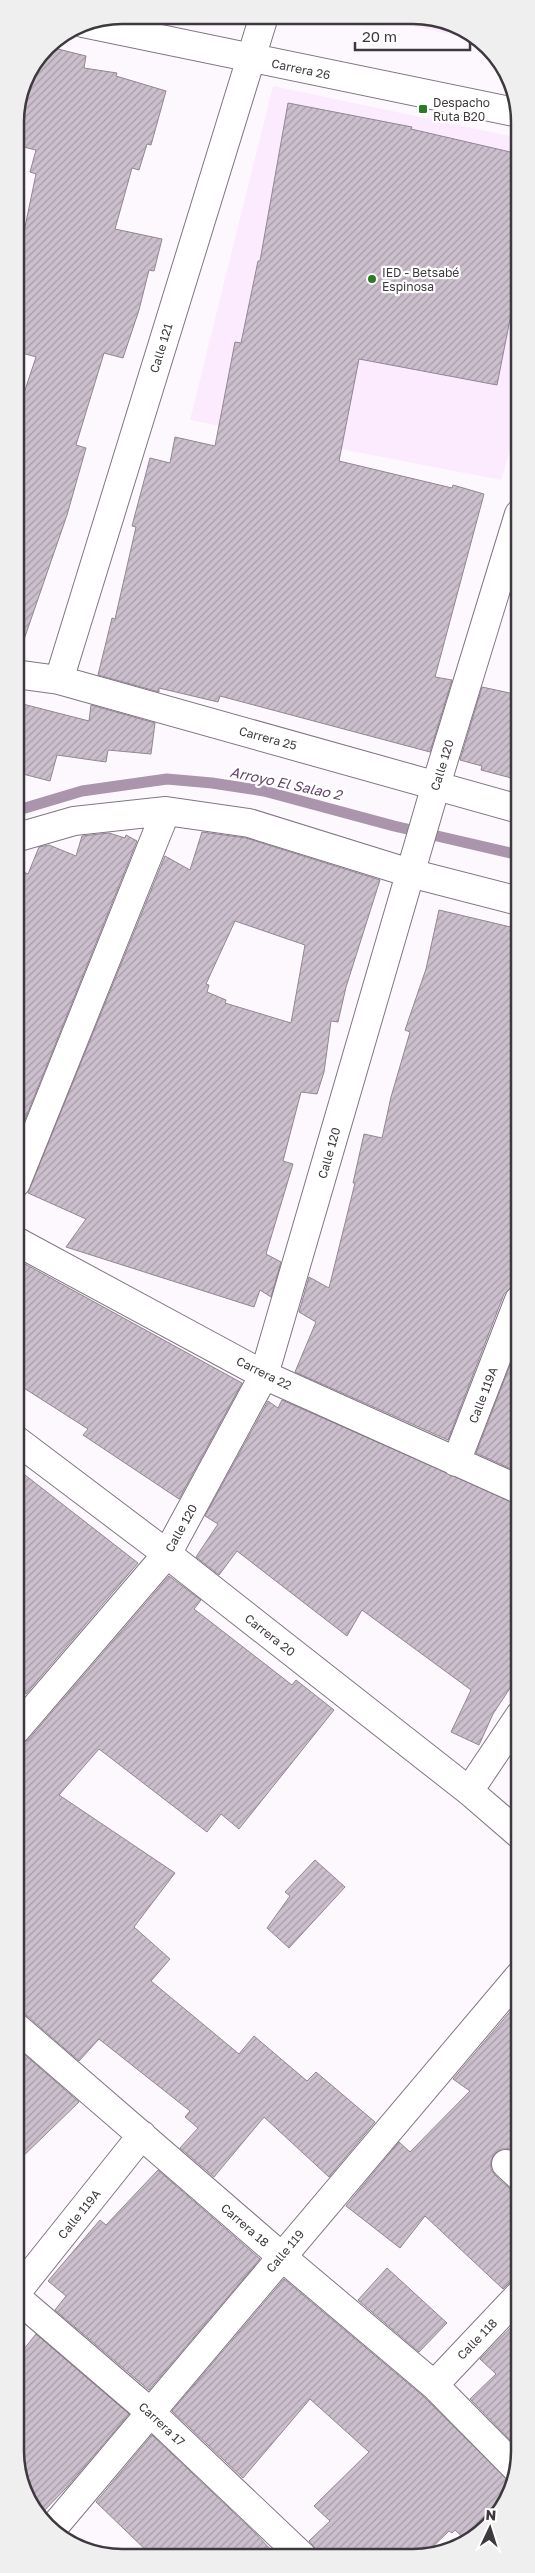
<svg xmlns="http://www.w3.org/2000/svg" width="535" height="2573" font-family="'Golos Text',sans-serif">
<defs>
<pattern id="building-hatch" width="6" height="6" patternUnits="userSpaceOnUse" patternTransform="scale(1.25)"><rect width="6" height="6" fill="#ccbfcd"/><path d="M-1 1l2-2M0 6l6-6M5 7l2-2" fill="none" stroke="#a79ca8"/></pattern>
</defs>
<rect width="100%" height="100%" fill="#fdf8fe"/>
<path fill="#fceafe" d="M371 17H435L472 39Z
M273 86 519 138V422L501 480 190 420Z"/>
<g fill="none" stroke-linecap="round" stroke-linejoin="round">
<path stroke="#aa95ac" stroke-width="11" d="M15 811 82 791 167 779 212 783 264 791 394 826 519 855"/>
</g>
<path fill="url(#building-hatch)" stroke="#928693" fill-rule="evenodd" d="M46 46 86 56 84 68 117 73 116 76 166 91 151 145 147 144 139 170 132 168 115 229 162 239 154 271 149 270 139 310 123 358 104 353 76 445 86 448 67 515 20 651 15 650V420L36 357 15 351V275L36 174 30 172 36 150 15 145V115L23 80Z
M288 103 412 127 411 129 519 154V295L515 294 497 385 359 359 339 461 452 488 453 485 484 494 435 677 452 680 430 752 220 696 218 702 159 688V692L98 675 112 618 115 619 136 527 132 526 150 458 170 463 175 437 215 446 235 342 241 343 258 261H260Z
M482 687 519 695V780L481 770 482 766 460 760Z
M15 702 89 721 91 705 155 723 151 754 108 750 106 762 57 755 50 781 15 772Z
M202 832 246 838 380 880 346 987 338 1022 331 1021 324 1072 317 1094 301 1092 283 1161 293 1164 266 1254 281 1262 271 1297 260 1290 254 1307 66 1247 86 1219 28 1193 165 856 190 870ZM235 921 305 945 291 1023 225 1003 226 1000 207 992 209 985 206 984Z
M109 833 125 838 126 835 137 841 16 1142 15 868 28 874 39 847 49 845 76 856 82 836Z
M439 910 519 929V1000L512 1029 519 1032V1272L515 1285 504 1294 448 1440 295 1372 316 1322 299 1312 309 1277 329 1288 355 1183H353L364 1134 382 1138 391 1097 410 1032 405 1030 426 969Z
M16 1259 242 1383 179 1499 83 1435 88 1429 16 1383Z
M519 1342 520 1449V1473L476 1453Z
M282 1400 520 1505V1673L493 1714 479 1745 451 1732 471 1690 362 1610 347 1636 237 1551 219 1575 196 1557 218 1524 205 1516 268 1401 278 1408Z
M16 1468 138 1563 26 1694 16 1686Z
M169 1576 201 1600 194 1609 292 1685 296 1680 334 1710 239 1829 221 1814 207 1832 99 1749 59 1795 175 1873 134 1927 170 1959 151 1981 239 2054 254 2036 307 2081 316 2072 375 2122 329 2177 264 2117 214 2177 180 2148 198 2128 185 2117 190 2111 99 2039 79 2061 26 2015 16 2012V1745L28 1740Z
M315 1860 345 1887 289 1948 267 1928 290 1896 285 1892Z
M520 2000V2155L510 2149H502L494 2154 491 2161V2169L495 2175 510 2189 520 2192V2279L509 2283 503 2289 425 2216 400 2248 346 2206 399 2142 410 2152 470 2091 453 2079Z
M16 2047 79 2102 16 2163Z
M158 2170 260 2259 149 2390 55 2310 66 2296 48 2281 100 2220 106 2225Z
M387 2268 447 2323 419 2352 358 2300Z
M284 2279 423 2396 510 2482 493 2522 468 2542 455 2530 452 2533 449 2531 422 2557H318V2552L309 2541 330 2521 314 2506 369 2452 310 2399 243 2478 172 2411Z
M520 2318V2450L470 2399 496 2374 480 2359Z
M36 2334 129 2414 67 2487 39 2516 16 2465V2359Z
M152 2435 251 2529 278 2557 152 2556 96 2502Z"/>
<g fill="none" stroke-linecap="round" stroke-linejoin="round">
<g stroke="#817682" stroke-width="30">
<path id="minor" d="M83 23 519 113
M15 674 59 680 519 809
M59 680 264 16
M15 838 74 821 166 811 249 823 410 873 519 901
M16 1183 166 811
M16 1241 264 1375 520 1490
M16 1440 167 1554 469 1791 520 1835
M456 1462 519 1300
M16 1730 167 1554 264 1375 436 785 519 514
M469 1791 520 1715
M16 2027 281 2256 434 2385 516 2468
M506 2164 520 2177
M16 2293 142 2135
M16 2297 150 2412 303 2557
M434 2385 520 2294
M53 2528 520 1975"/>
</g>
<use href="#minor" stroke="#fff" stroke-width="28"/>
</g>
<g fill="#297b25" stroke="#fff" stroke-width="2">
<rect x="418" y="104" width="10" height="10" rx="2.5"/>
<circle cx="372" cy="279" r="5"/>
</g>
<g text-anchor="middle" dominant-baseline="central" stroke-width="4.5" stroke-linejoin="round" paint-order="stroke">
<g font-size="12" fill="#3e393e" stroke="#fff">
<text transform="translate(301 69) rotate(12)">Carrera 26</text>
<text transform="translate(161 348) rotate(-73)">Calle 121</text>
<text transform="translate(268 738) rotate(15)">Carrera 25</text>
<text transform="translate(442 765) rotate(-73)">Calle 120</text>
<text transform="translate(329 1153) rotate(-74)">Calle 120</text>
<text transform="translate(264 1373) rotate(26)">Carrera 22</text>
<text transform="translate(483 1395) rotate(-69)">Calle 119A</text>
<text transform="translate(181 1528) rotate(-61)">Calle 120</text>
<text transform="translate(270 1635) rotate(38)">Carrera 20</text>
<text transform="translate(79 2214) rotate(-51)">Calle 119A</text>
<text transform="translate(245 2225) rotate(41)">Carrera 18</text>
<text transform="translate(285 2251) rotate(-50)">Calle 119</text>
<text transform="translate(477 2339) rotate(-46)">Calle 118</text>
<text transform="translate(162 2424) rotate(43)">Carrera 17</text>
</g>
<g font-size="12" fill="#3e393e" stroke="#fff" text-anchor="start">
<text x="433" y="102">Despacho<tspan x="433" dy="14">Ruta B20</tspan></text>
<text x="382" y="272">IED - Betsabé<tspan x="382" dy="14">Espinosa</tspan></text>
</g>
<g font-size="14" font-style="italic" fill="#66466b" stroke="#fff">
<text transform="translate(286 783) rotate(12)">Arroyo El Salao 2</text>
</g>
</g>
<path d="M0 0H535V2573H0ZM122 24H413A98 98 0 0 1 511 122V2451A98 98 0 0 1 413 2549H122A98 98 0 0 1 24 2451V122A98 98 0 0 1 122 24Z" fill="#f0eff0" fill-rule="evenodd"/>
<path fill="none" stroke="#3e393e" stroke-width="2.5" d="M122 24H413A98 98 0 0 1 511 122V2451A98 98 0 0 1 413 2549H122A98 98 0 0 1 24 2451V122A98 98 0 0 1 122 24Z"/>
<g transform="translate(490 2528) rotate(4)" stroke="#ffffff" stroke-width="4" paint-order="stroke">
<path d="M0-4L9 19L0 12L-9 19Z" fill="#3e393e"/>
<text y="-8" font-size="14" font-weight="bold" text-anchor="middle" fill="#3e393e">N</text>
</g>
<path d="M355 42v8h115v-8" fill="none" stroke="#3e393e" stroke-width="2.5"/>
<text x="362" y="42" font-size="15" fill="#3e393e" stroke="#ffffff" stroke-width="4" paint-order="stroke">20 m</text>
</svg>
